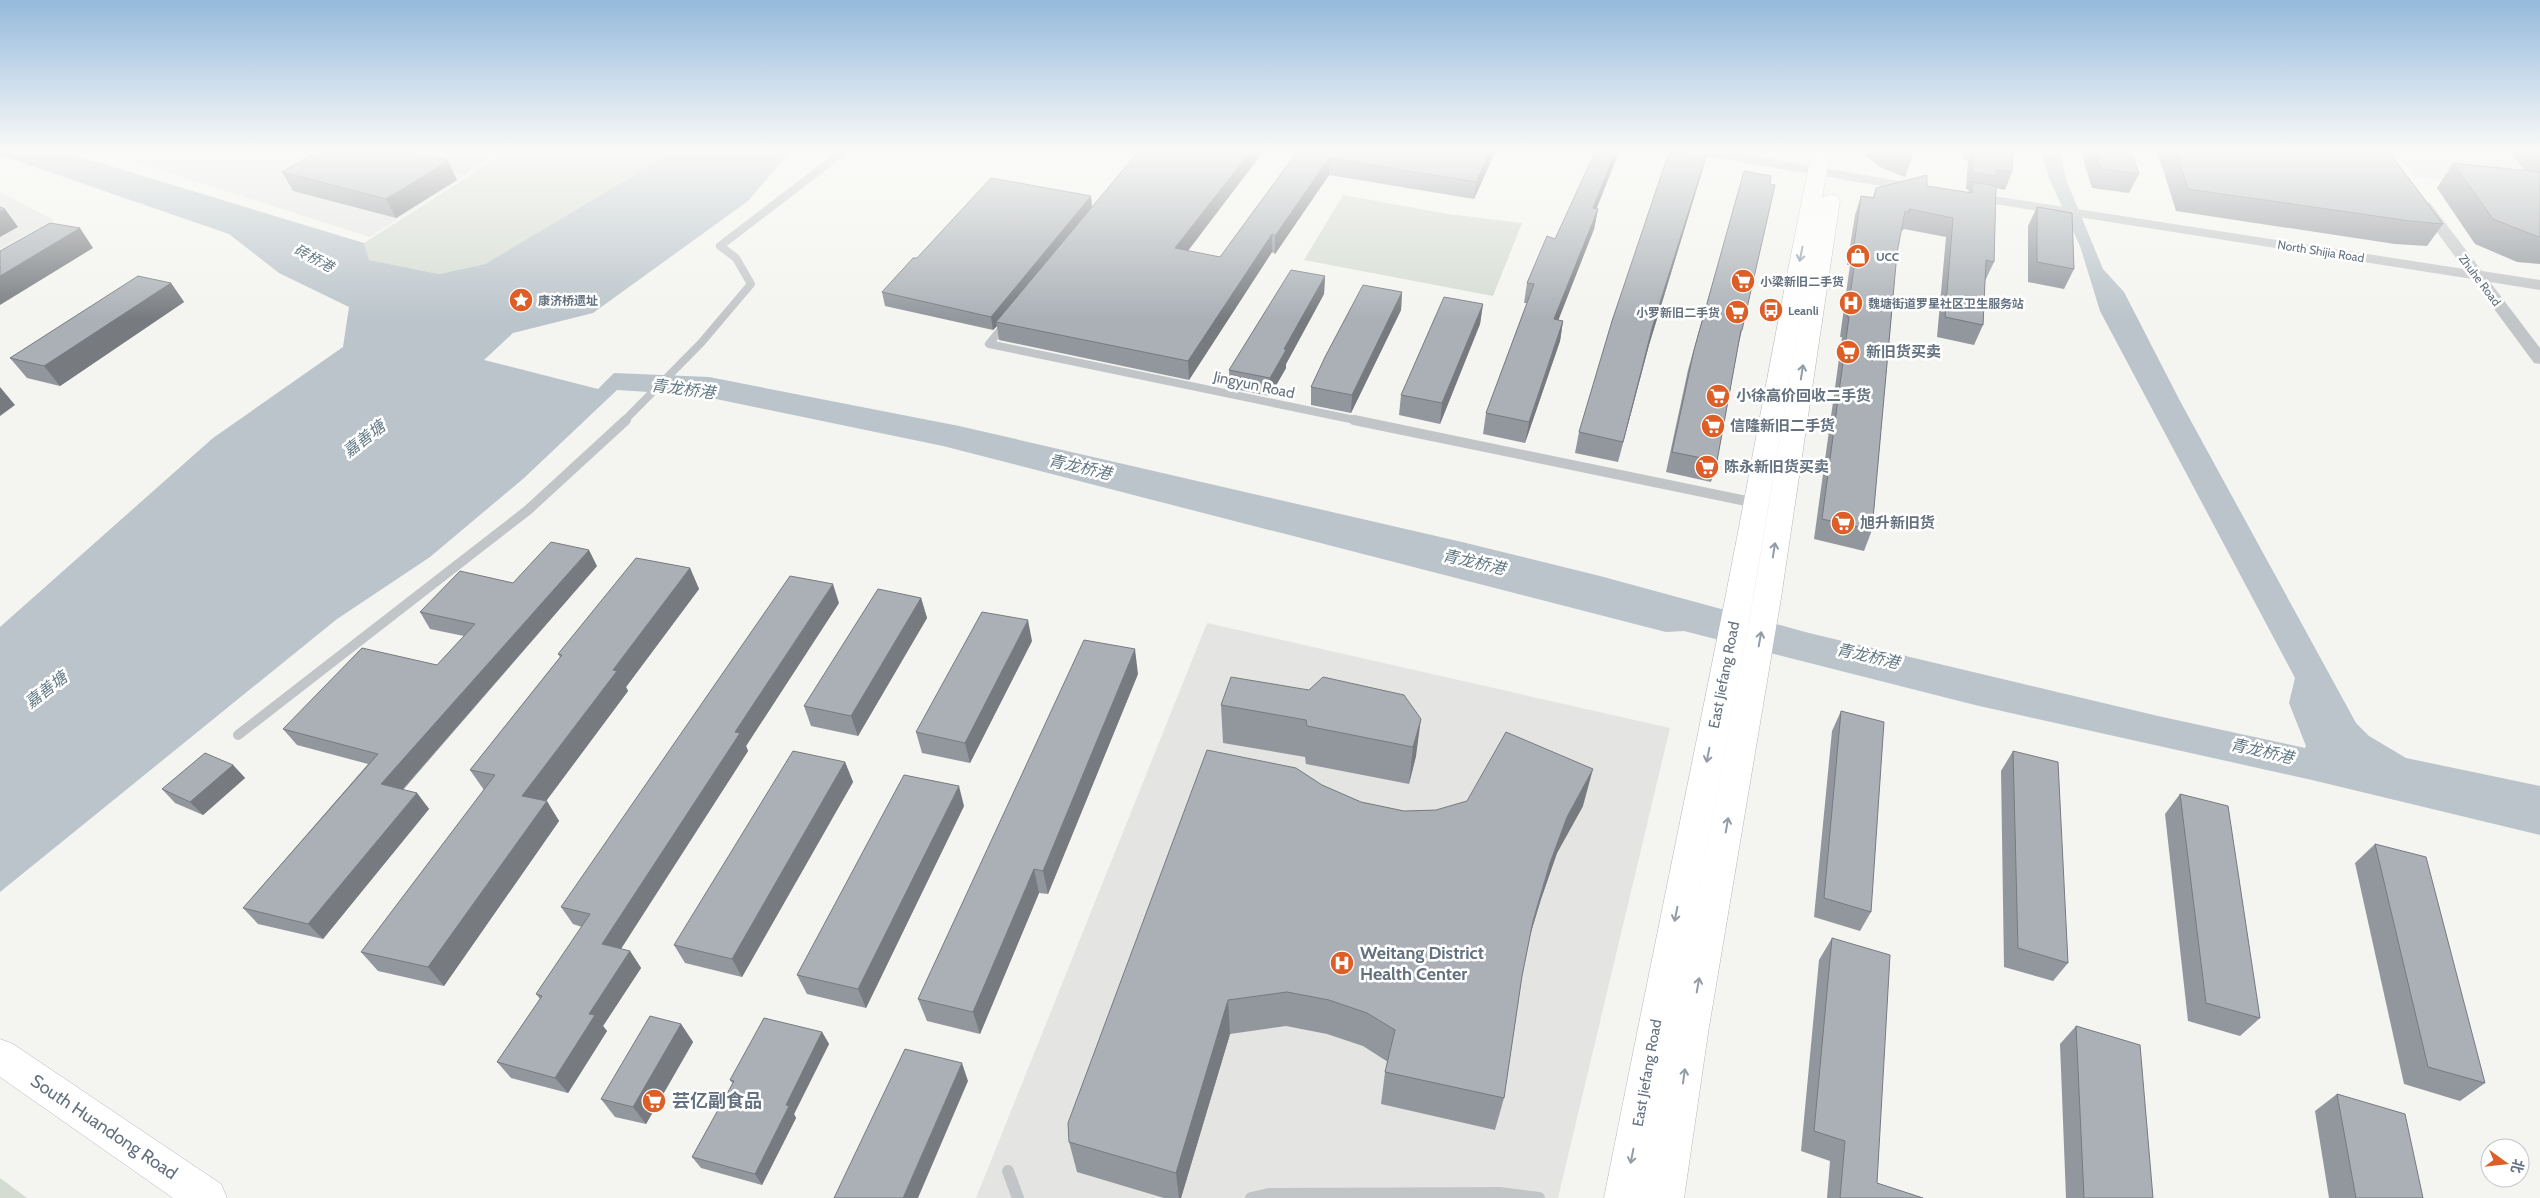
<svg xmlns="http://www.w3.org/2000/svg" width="2540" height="1198" font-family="Cabin,'Noto Sans SC',sans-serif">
<rect width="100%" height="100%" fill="#f4f4f0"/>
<path fill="#e4e5e3" d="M102 152H503L370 237Z
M2397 152H2540V191L2415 177Z
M0 192 54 220 0 249Z
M1207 623 1670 728 1558 1198H976Z"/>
<path fill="#d4dbd1" d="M409 152H497L463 174 398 159Z
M506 152H673L485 264 439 274 368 260 364 243Z
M1343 195 1448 214 1522 223 1493 296 1304 260Z
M0 1178 27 1198H0Z"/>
<path fill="#bac4ca" d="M0 152H64L364 243 369 260 439 274 485 264 673 152H790L748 201 593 313 513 333 484 360 598 389 614 373 709 377 959 426 1462 542 1600 576 1809 633 2158 716 2305 748 2306 746 2289 703 2295 678 2100 311 2080 246 2049 178 2041 152H2060L2067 182 2103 269 2124 292 2180 401 2356 723 2369 736 2406 758 2540 786V835L2312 780 1975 705 1684 631 1666 632 943 446 697 395 617 390 524 478 430 557 337 619 0 892V627L213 438 343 347 349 307 279 273 229 234 0 155Z"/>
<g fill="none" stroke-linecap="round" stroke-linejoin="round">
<g stroke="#b4b8bc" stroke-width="1">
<path id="secondary" d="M1812 152H1830L1822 198 1830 194 1837 196 1840 200 1781 598 1708 1033 1684 1198H1644L1662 1091 1644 1198H1604C1644 996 1686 795 1726 594 1755 447 1781 299 1812 152ZM1810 259 1753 598 1681 987 1754 593Z
M0 1039 13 1044 221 1184 227 1198H173L0 1077Z"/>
</g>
<path stroke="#c2c5c8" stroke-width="8" d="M1006 323 989 344 1360 421
M624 421 701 343 751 284 736 258 720 246 843 152"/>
<path stroke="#c2c5c8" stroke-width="10" d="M1354 420 1756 503
M238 735 528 510 626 420"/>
<path stroke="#c2c5c8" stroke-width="12" d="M1008 1171 1018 1198
M1251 1198 1269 1194 1500 1193 1539 1198"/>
<path fill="#c2c5c8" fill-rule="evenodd" d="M1698 152H1730L1917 184 1924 188 1917 192 1705 156Z
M1968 192 2464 269 2418 206 2425 202 2430 203 2482 271 2540 280V290L2490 282 2540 348V364L2534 363 2472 279 1963 199 1961 196 1963 193Z"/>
<use href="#secondary" fill="#fff" fill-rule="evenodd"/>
</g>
<path fill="#92979d" d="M1138 152H1263L1188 251 1220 257 1297 152H1495L1474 199 1329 175 1275 254 1272 252 1189 380 999 340 997 326 993 330 885 306 882 292 917 258 1091 196 1092 207Z
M1864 152H1911V160L1905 177 1882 168 1867 157Z
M1962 152H2013L2012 172 2005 190 1996 188 1994 262 1985 281 1983 325 1974 345 1937 337 1946 237 1904 229 1902 231H1901L1897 253 1872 530 1864 551 1814 539 1842 337H1840L1850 265H1847L1855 215 1861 196 1873 197 1876 188 1927 186 1968 193 1969 190 1966 189 1968 160 1962 159Z
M2081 152H2131L2139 174 2129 193 2092 188Z
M2156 152H2389L2443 224 2427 246 2395 244 2176 211 2162 166Z
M2507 152H2540V264L2517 262 2475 244 2437 188 2453 163 2525 171 2511 153Z
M1706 156 1701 175 1649 345 1618 462 1575 453 1579 432Z
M448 161 457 180 396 218 293 191 282 172Z
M1744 171 1742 330 1738 347 1717 461 1711 482 1666 472 1688 370Z
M2037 207 2074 269 2064 289 2028 282V226Z
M1596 209H1598L1594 229 1558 320 1563 321 1560 341 1525 443 1483 434 1486 413 1527 303H1524L1527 283 1555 239Z
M1325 276 1324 294 1286 364V368L1270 396 1230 388 1229 370Z
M171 283 184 302 60 386 27 378 10 358Z
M1402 292 1401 310 1351 413 1311 405V387Z
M1483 304 1480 324 1440 424 1399 415 1401 395Z
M597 566 403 790 417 793 429 809 323 939 258 924 243 908 368 764 297 745 283 729 437 665 464 636 430 629 420 612 513 583Z
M690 568 699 589 626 687 628 691 546 801 559 821 444 986 378 971 361 952 484 790 470 770 560 657 558 654Z
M921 598 927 618 858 736 811 726 804 706Z
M839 603 746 746 748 751 621 949 630 951 641 968 603 1026 607 1031 568 1093 511 1078 497 1062 540 999 536 994 582 927 573 924 561 907Z
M1032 641 970 763 922 753 916 732Z
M1138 674 1048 894 1039 893 980 1034 927 1021 918 999Z
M1309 690 1404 695 1416 756 1409 784 1306 764 1305 757 1223 743 1221 705Z
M1841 711 1871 912 1860 931 1814 917 1832 731Z
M2013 751 2068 963 2053 981 2004 967 2001 771Z
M845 762 853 782 742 977 685 963 674 945Z
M233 765 245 778 203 815 175 803 162 789Z
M1322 785 1361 802 1404 811 1583 806 1557 853 1541 899 1531 932 1522 976 1504 1098 1495 1130 1381 1104 1385 1072 1388 1062 1363 1046 1327 1034 1286 1026 1230 1034 1181 1198H1164L1077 1172 1069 1142Z
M2180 794 2260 1018 2240 1036 2188 1021 2165 814Z
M964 806 866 1008 807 994 797 975Z
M2375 844 2485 1083 2460 1101 2404 1084 2355 863Z
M1832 938 1877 1183 1923 1198H1827L1830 1161 1801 1151 1819 960Z
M681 1024 693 1042 646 1124 615 1117 601 1099Z
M2076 1026 2153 1198H2066L2060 1044Z
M822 1032 829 1044 794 1114 796 1118 762 1185 701 1168 692 1157 733 1084 730 1080Z
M2337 1094 2423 1198H2329L2315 1111Z"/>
<path fill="#777b7f" d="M1250 152H1263L1176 266 1175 248Z
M1490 152H1495L1474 199 1476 182Z
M1615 152H1619L1589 228 1593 208Z
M1706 156 1701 175 1649 345 1618 462 1653 325Z
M1329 158V175L1275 254V236Z
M448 161 457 180 396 218 386 199Z
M1091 196 1092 209 996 322 997 326 993 330 991 317Z
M5 209 18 227 0 237V211Z
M1598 209 1594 229 1551 339 1554 319Z
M80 228 93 248 0 305V276Z
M1272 234V252L1189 380 1188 361Z
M1325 276 1324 294 1286 364V368L1270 396V378L1284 349Z
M171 283 184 302 60 386 44 366Z
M1402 292 1401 310 1351 413 1352 395Z
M1483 304 1480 324 1440 424 1442 403Z
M1563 321 1560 341 1525 443 1529 422Z
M0 387 15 405 0 416Z
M589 550 597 566 393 800 381 784Z
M690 568 699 589 626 687 628 691 535 816 522 796 613 670Z
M833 584 839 603 746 746 748 751 613 961 602 944 735 732Z
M921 598 927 618 858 736 851 716Z
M1028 620 1032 641 970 763 965 743Z
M1135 649 1138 674 1048 894 1043 871Z
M1421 719 1416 756 1409 784 1413 747Z
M845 762 853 782 742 977 732 959Z
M233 765 245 778 203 815 190 802Z
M1593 769 1583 806 1557 853 1541 899 1524 956 1550 863 1567 817Z
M959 786 964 806 866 1008 858 989Z
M417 793 429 809 323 939 308 924Z
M547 801 559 821 444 986 428 967Z
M1034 869 1039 893 980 1034 973 1012Z
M630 951 641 968 603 1026 607 1031 568 1093 555 1078 589 1014Z
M1228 1000 1230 1034 1181 1198H1179L1176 1173Z
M681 1024 693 1042 646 1124 633 1107Z
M822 1032 829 1044 794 1114 796 1118 762 1185 755 1174 786 1105Z
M962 1063 968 1081 918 1198H903Z"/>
<path fill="#aab0b6" stroke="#777b7f" d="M318 152H412L448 161 386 199 282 172Z
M1138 152H1250L1175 248 1220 257 1297 152H1490L1476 182 1329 158 1275 236 1272 234 1188 361 996 322Z
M1595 152H1615L1593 208 1598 209 1554 319 1563 321 1529 422 1486 413 1534 284 1527 283 1547 236 1555 239Z
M1669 152H1682L1706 156 1653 325 1623 442 1579 432 1612 321Z
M1891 152H1911V160Z
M1974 152H2013L2012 172 1996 170V176L1972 172Z
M2095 152H2131L2139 174 2101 169Z
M2176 152H2389L2443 224 2410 221 2188 189Z
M2453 163 2540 172V237L2536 236 2493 219Z
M1744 171 1771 176 1770 184 1775 185 1742 330H1741L1717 461 1672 452 1694 350Z
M1927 175V186L1972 193V182L1996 186 1994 262 1986 260 1983 325 1945 317 1953 218 1909 209 1910 212 1905 211 1897 253 1872 530 1822 519 1849 317H1847L1857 246 1854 245 1861 196 1874 198 1876 188Z
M991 178 1091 196 991 317 882 292 913 258H917Z
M0 207 5 209 0 211Z
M2037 207 2072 213 2074 269 2037 262Z
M50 223 80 228 0 276V251Z
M1291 270 1325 276 1284 349 1286 350 1270 378 1229 370Z
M138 276 171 283 44 366 10 358Z
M1363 285 1402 292 1352 395 1311 387 1325 357Z
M1444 297 1483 304 1442 403 1401 395Z
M551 542 589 550 381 784 417 793 308 924 243 908 378 754 283 729 362 648 437 665 475 624 420 612 460 571 513 583Z
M636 558 690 568 613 670 617 671 522 796 547 801 428 967 361 952 495 775 470 770 562 655 558 654Z
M790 576 833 584 735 732 740 733 602 944 630 951 589 1014 595 1015 555 1078 497 1062 542 996 536 994 590 914 561 907Z
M878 589 921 598 851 716 804 706Z
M982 612 1028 620 965 743 916 732Z
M1084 640 1135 649 1043 871 1034 869 973 1012 918 999Z
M1231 677 1309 690 1323 677 1404 695 1421 719 1413 747 1307 726 1306 720 1221 705Z
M1841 711 1884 722 1871 912 1824 898Z
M1506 732 1593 769 1567 817 1550 863 1533 921 1522 976 1504 1098 1385 1072 1395 1030 1367 1013 1329 1000 1287 992 1228 1000 1176 1173 1069 1142 1068 1123 1207 750 1296 768 1322 785 1361 802 1404 811 1436 810 1467 801Z
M793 751 845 762 732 959 674 945Z
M2013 751 2058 762 2068 963 2018 948Z
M205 753 233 765 190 802 162 789Z
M904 775 959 786 858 989 797 975Z
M2180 794 2228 806 2260 1018 2206 1003Z
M2375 844 2426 857 2485 1083 2428 1067Z
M1832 938 1890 955 1877 1183 1923 1198H1840L1845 1141 1814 1131Z
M650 1016 681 1024 633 1107 601 1099Z
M764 1018 822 1032 786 1105 789 1106 755 1174 692 1157 734 1081 730 1080Z
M2076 1026 2140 1045 2153 1198H2084Z
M905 1049 962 1063 903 1198H834Z
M2337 1094 2405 1114 2423 1198H2356Z"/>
<defs><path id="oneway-shaft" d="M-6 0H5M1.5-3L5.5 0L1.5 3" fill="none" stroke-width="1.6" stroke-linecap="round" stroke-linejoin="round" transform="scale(1.25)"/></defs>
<g stroke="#929ca6">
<use href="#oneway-shaft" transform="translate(1801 254) rotate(102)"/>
<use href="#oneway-shaft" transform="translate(1802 372) rotate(-81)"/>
<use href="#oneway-shaft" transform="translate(1774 550) rotate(-81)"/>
<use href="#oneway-shaft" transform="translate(1760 639) rotate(-80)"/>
<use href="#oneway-shaft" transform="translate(1708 755) rotate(101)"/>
<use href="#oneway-shaft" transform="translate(1727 825) rotate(-80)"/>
<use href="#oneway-shaft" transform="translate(1676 914) rotate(101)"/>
<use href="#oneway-shaft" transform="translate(1698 985) rotate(-80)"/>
<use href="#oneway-shaft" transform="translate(1684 1076) rotate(-82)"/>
<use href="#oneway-shaft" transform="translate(1632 1156) rotate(101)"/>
</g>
<linearGradient id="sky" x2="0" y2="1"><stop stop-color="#95badc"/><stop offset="0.47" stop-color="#fafaf8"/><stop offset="1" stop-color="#fafaf8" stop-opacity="0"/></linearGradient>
<rect width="2540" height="320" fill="url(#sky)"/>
<defs>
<g id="shop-disc" transform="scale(1.25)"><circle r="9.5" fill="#dd5e27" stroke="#fff"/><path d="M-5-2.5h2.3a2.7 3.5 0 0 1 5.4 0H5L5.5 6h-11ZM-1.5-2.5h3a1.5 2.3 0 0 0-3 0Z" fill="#fff"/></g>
<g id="supermarket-disc" transform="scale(1.25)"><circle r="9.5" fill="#dd5e27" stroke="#fff"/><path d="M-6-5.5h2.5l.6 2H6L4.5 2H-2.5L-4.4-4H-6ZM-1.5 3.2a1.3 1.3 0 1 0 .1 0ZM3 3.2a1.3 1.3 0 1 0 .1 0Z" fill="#fff"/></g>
<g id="sight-disc" transform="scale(1.25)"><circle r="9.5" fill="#dd5e27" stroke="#fff"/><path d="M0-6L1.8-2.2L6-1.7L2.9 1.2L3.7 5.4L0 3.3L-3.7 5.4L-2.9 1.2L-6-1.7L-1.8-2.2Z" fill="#fff"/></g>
<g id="hospital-disc" transform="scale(1.25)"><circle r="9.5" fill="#dd5e27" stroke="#fff"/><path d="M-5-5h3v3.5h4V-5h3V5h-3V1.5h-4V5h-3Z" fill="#fff"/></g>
<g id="bus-disc" transform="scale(1.25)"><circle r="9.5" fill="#dd5e27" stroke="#fff"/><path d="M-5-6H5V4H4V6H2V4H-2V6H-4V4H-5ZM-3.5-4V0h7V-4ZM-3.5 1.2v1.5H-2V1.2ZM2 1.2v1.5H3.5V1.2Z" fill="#fff"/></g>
</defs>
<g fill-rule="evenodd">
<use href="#shop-disc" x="1858" y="256"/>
<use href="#supermarket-disc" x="1743" y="281"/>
<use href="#sight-disc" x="521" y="300"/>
<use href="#hospital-disc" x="1851" y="303"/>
<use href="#bus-disc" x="1771" y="310"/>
<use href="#supermarket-disc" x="1737" y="312"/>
<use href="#supermarket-disc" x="1848" y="352"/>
<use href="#supermarket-disc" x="1718" y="396"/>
<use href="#supermarket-disc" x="1713" y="426"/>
<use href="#supermarket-disc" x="1707" y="467"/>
<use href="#supermarket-disc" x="1843" y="523"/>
<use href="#hospital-disc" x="1342" y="963"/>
<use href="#supermarket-disc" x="654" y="1101"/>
</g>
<g text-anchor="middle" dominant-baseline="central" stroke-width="5" stroke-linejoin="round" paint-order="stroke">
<g font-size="12" fill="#647280" stroke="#fff">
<text transform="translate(2321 251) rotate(9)">North Shijia Road</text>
<text transform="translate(2480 280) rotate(53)">Zhuhe Road</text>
</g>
<g font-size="12" font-weight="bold" fill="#647280" stroke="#fff" text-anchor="start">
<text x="1876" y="256">UCC</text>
<text x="1760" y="281">小梁新旧二手货</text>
<text x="538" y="300">康济桥遗址</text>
<text x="1868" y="303">魏塘街道罗星社区卫生服务站</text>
<text x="1788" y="310">Leanli</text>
<text x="1720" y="312" text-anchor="end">小罗新旧二手货</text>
</g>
<g font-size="14" font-style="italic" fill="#647a85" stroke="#fff">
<text transform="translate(314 258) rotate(28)">砖桥港</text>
</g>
<g font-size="15" font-weight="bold" fill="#647280" stroke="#fff" text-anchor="start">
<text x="1866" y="352">新旧货买卖</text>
<text x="1736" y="396">小徐高价回收二手货</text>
<text x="1730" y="426">信隆新旧二手货</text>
<text x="1724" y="467">陈永新旧货买卖</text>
<text x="1860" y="523">旭升新旧货</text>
</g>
<g font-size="15" fill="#647280" stroke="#fff">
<text transform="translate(1254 385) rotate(12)">Jingyun Road</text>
<text transform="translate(1724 675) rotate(-79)">East Jiefang Road</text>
<text transform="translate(1647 1073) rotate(-80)">East Jiefang Road</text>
</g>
<g font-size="16" font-style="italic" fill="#647a85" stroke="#fff">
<text transform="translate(683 389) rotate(7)">青龙桥港</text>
<text transform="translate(364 439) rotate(-38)">嘉善塘</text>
<text transform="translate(1080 467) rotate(13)">青龙桥港</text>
<text transform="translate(1474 562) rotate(13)">青龙桥港</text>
<text transform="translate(1868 656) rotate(13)">青龙桥港</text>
<text transform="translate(46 690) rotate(-38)">嘉善塘</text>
<text transform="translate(2262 751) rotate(13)">青龙桥港</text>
</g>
<g font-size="18" font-weight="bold" fill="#647280" stroke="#fff" text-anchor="start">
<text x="1360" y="953">Weitang District<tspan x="1360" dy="21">Health Center</tspan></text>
<text x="672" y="1101">芸亿副食品</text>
</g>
<g font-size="18" fill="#647280" stroke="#fff">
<text transform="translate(104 1127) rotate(34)">South Huandong Road</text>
</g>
</g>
<g transform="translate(2505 1163) rotate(105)"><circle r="24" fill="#ffffff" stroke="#c1c7cc"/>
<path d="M0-4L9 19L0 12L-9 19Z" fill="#dd5e27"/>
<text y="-8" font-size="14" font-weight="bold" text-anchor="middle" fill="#647280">北</text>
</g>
</svg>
